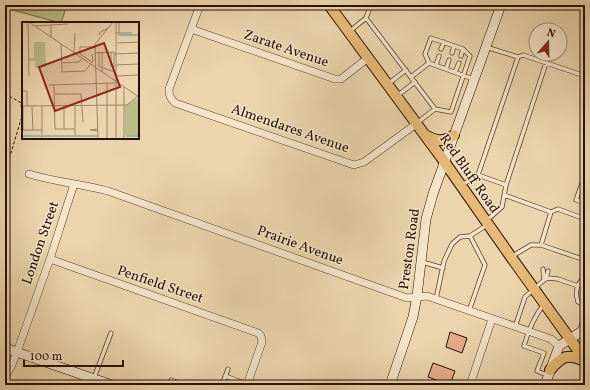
<svg xmlns="http://www.w3.org/2000/svg" width="590" height="390" font-family="Vollkorn,serif">
<rect width="100%" height="100%" fill="#ecd5ad"/>
<filter id="stains"><feTurbulence type="fractalNoise" baseFrequency=".005" numOctaves="4"/><feColorMatrix values="0 0 0 0 .2 0 0 0 0 .09 0 0 0 0 .02 0 0 0 .5 -.17"/></filter>
<radialGradient id="worn" r=".72"><stop offset=".6" stop-color="#630" stop-opacity="0"/><stop offset="1" stop-color="#630" stop-opacity=".3"/></radialGradient>
<path fill="#bcbc87" stroke="#726544" d="M5 5H67L61 23 5 8Z"/>
<path fill="#e6ad8b" stroke="#280e01" d="M450 332 467 338 462 353 446 347Z
M433 363 455 371 450 385 428 377Z"/>
<g fill="none" stroke-linecap="round" stroke-linejoin="round">
<g stroke="#59402c" stroke-width="5">
<path id="service" d="M371 5 366 18 435 109
M350 31 366 18
M486 47 518 57 523 55 585 76
M441 49 444 42
M452 53 454 46
M461 56 463 49
M436 65 439 56
M446 69 449 60
M455 72 459 63
M411 77 429 63 473 79
M388 84 406 70
M397 96 415 82
M417 123 435 109 451 112 470 56 463 49 431 38 425 54 429 63
M585 175 576 200 585 203
M462 185 478 175
M506 185 478 175 518 57
M504 195 551 212 541 245 585 260
M551 212 558 209 585 219
M487 220 502 207 506 185 546 63
M511 257 531 245H541
M422 262 443 268
M543 269 544 280
M585 278 582 279C576 288 575 292 578 302L585 305
M546 279 548 271
M582 279 585 270
M436 299 444 261 452 244 460 237 470 236 487 225
M544 304C534 317 528 331 524 346L544 353 537 371 547 375
M469 311 485 265 470 236
M515 327 525 297 544 280 548 278 558 279 578 286
M225 376 247 384
M94 378 111 333
M171 380 184 385
M222 385 228 369"/>
</g>
<g stroke="#59402c" stroke-width="8">
<path id="minor" d="M200 5 169 89C169 95 170 98 175 103L354 165 364 162 416 124
M191 29 335 79H341L368 58
M29 174C55 182 82 184 108 191L407 298 427 296 551 339 559 346
M50 259 258 333 261 336 262 342 247 385
M5 377 11 367 17 352 50 259 74 184
M84 385 87 376
M470 385 492 319"/>
</g>
<g stroke="#280e01" stroke-width="10">
<path id="secondary" d="M5 348 112 385
M390 385 413 317 417 296 426 219 433 194 501 5
M545 385 559 346 582 331 585 323"/>
</g>
<g stroke="#280e01" stroke-width="12">
<path id="primary" d="M329 5 441 157 511 257 585 360
M425 135C436 141 443 143 454 135
M550 370C562 356 567 353 585 361"/>
</g>
<path stroke="#280e01" stroke-width="1" stroke-dasharray="3 2" stroke-linecap="butt" d="M5 94 20 102 23 112
M5 162 10 156 23 113"/>
<use href="#service" stroke="#f3e4ca" stroke-width="3.5"/>
<use href="#minor" stroke="#f3e4ca" stroke-width="7"/>
<use href="#secondary" stroke="#f3e4ca" stroke-width="9"/>
<use href="#primary" stroke="#e6ba76" stroke-width="10"/>
</g>
<g text-anchor="middle" dominant-baseline="central" stroke-width="3" stroke-linejoin="round" paint-order="stroke">
<g font-size="14" fill="#280e01" stroke="#f3e4ca">
<text transform="translate(286 49) rotate(19)">Zarate Avenue</text>
<text transform="translate(290 129) rotate(19)">Almendares Avenue</text>
<text transform="translate(469 174) rotate(55)">Red Bluff Road</text>
<text transform="translate(41 243) rotate(-71)">London Street</text>
<text transform="translate(300 246) rotate(20)">Prairie Avenue</text>
<text transform="translate(410 249) rotate(-82)">Preston Road</text>
<text transform="translate(160 285) rotate(19)">Penfield Street</text>
</g>
</g>
<g transform="translate(22 22)">
<rect width="117" height="117" fill="#ecd5ad"/>
<path d="M12 20H23L24 45 13 46V39H7V36H12ZM116 76 117 113H103V84Z" fill="#bcbc87"/>
<path fill="none" stroke="#99b9a6" stroke-width="2" d="M96 13H117M0 114H19M21 114H75M104 114H117"/>
<path fill="none" stroke="#9e8568" stroke-width="1" d="M6 0 7 54M7 0 117 75M29 2V16M13 4 46 2M94 11H97V0M97 11H110M78 13 77 11 86 6M95 21 117 20M39 22 40 50 63 49 71 39 70 32M77 30V45H81M89 30V44H94M92 30V43M52 31 53 11M73 31 92 30M92 32 117 31M70 40 58 32V25H73M39 41 57 40 60 37M94 43 117 42M81 46 93 50M80 50V30M95 54 117 53M85 61V117M27 63 93 61M32 63 33 107H53M102 65V117M0 69H5V84M33 72H59L61 100M0 84 105 83 116 74M1 84V108M10 84 11 108M20 84V117M42 84V107M0 108H20M76 109 68 108 76 107M53 113V83M76 117 73 22 91 0M94 117V0"/>
<path fill="#8f2418" fill-opacity="0.15" stroke="#8f2418" stroke-width="2" d="M82 21 98 65 33 89 17 45Z"/>
<rect width="117" height="117" fill="none" stroke="#280e01" stroke-width="2"/>
</g>
<rect width="590" height="390" fill="none" stroke="#ecd5ad" stroke-width="20"/>
<rect x="6" y="6" width="578" height="378" fill="none" stroke="#280e01" stroke-width="2"/>
<rect x="10" y="10" width="570" height="370" fill="none" stroke="#280e01"/>
<g transform="translate(548 42) rotate(20)"><circle r="19" fill="#f3e4ca" stroke="#a28e7a"/>
<path d="M0-3L7 15L0 10L-7 15Z" fill="#8f2418"/>
<text y="-6" font-size="11" font-weight="bold" text-anchor="middle" fill="#280e01">N</text>
</g>
<path d="M24 360v6h99v-6" fill="none" stroke="#280e01" stroke-width="2"/>
<text x="30" y="360" font-size="12" fill="#280e01" stroke="#f3e4ca" stroke-width="3" paint-order="stroke">100 m</text>
<rect width="100%" height="100%" filter="url(#stains)"/>
<rect width="100%" height="100%" fill="url(#worn)"/>
</svg>
